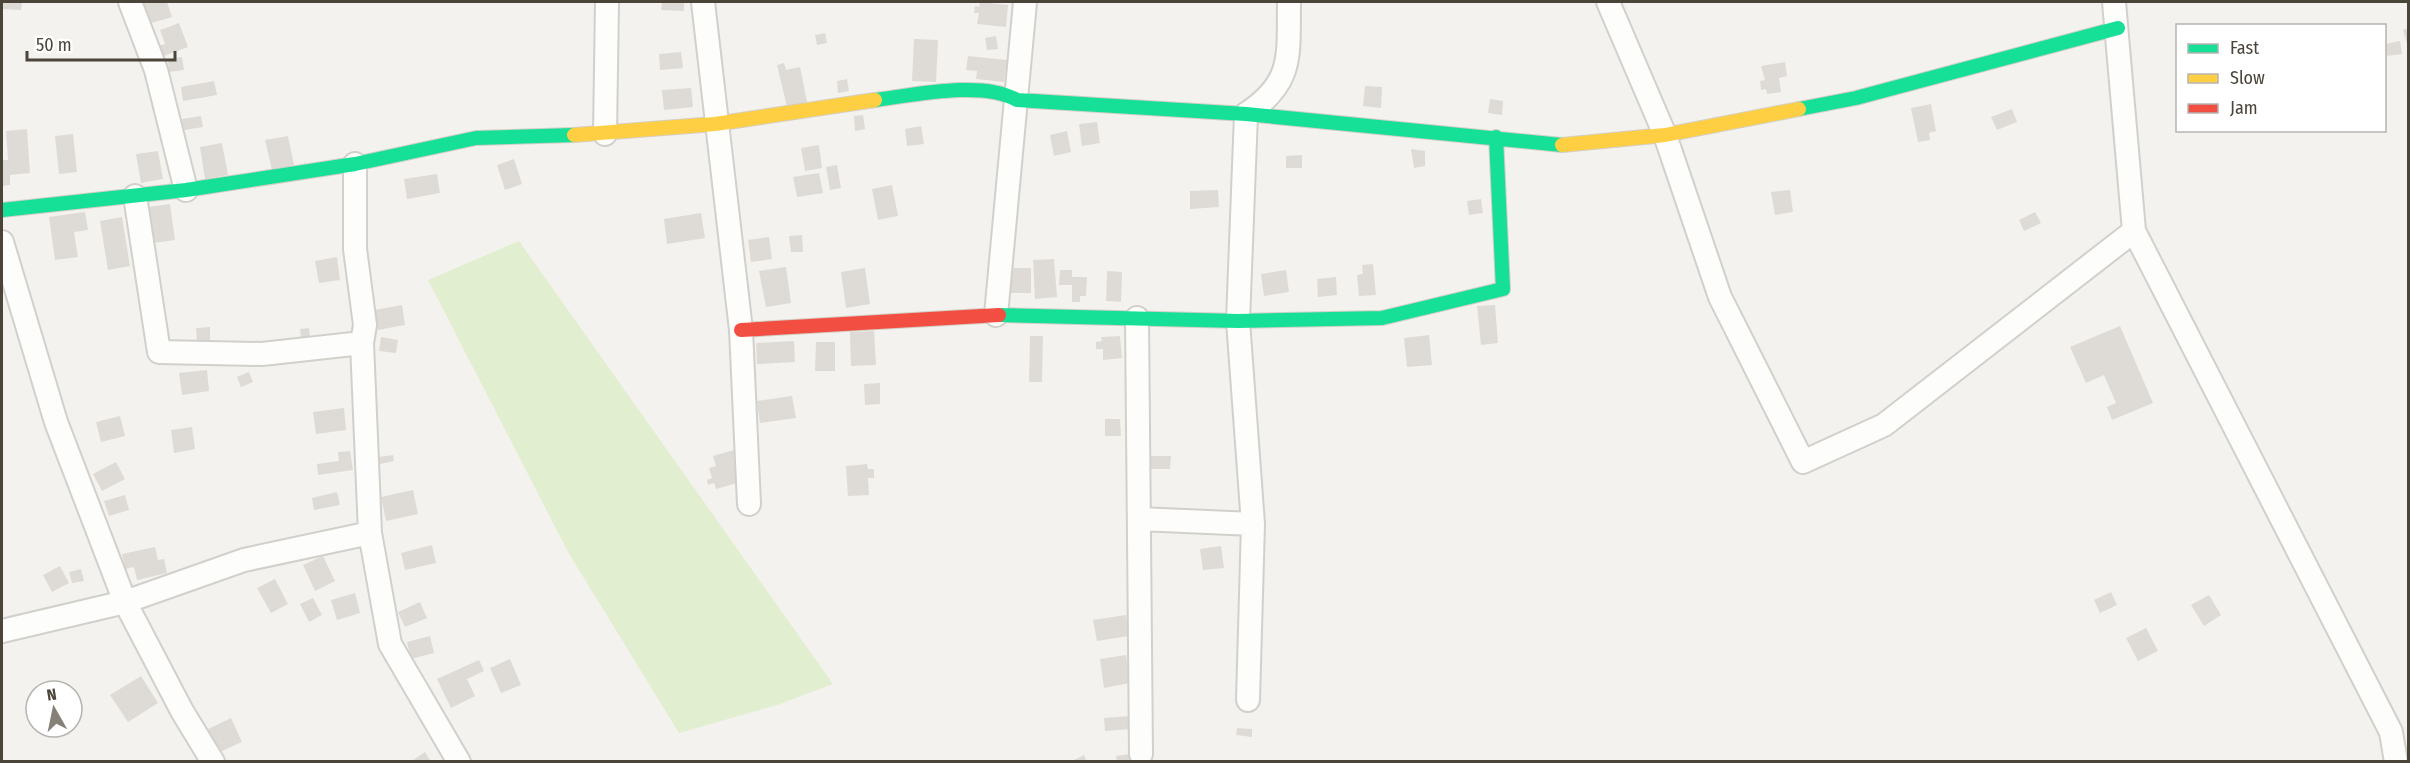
<svg xmlns="http://www.w3.org/2000/svg" width="2410" height="763" font-family="'Fira Sans Condensed',sans-serif">
  <style>
    .green { fill: #e1eecf }
    .building { fill: #dedbd6 }
    .lines { fill: none; stroke-linecap: round; stroke-linejoin: round }
    .street-casing { stroke: #d2d0cb; stroke-width: 26 }
    .fast-casing { stroke: #d3cfc5; stroke-width: 16 }
    .slow-casing { stroke: #d3cfc5; stroke-width: 16 }
    .jam-casing { stroke: #d3cfc5; stroke-width: 16 }
    .street { stroke: #fdfdfc; stroke-width: 22 }
    .fast { stroke: #16e098; stroke-width: 14 }
    .slow { stroke: #ffcf43; stroke-width: 14 }
    .jam { stroke: #f24e42; stroke-width: 14 }
  </style>
  <rect width="100%" height="100%" fill="#f4f2ee"/>
  <!-- green -->
  <path class="green" d="M519 241 833 684 777 705 679 733 568 552 428 280Z"/>
  <!-- building -->
  <path class="building" d="M2 2H22L21 10 2 9Z
    M141 2H167L172 17 148 24Z
    M662 2H684V11L661 10Z
    M980 2 1008 5 1006 27 977 24 979 13H974L975 6 979 7Z
    M179 23 188 47 161 57 158 46 165 44 160 30Z
    M2408 28V47L2403 30Z
    M825 33 827 43 817 45 815 35Z
    M996 36 998 49 987 50 985 38Z
    M914 39 938 40 936 82 912 81Z
    M2400 41 2402 54 2387 56 2385 44Z
    M681 52 683 68 660 70 659 54Z
    M968 56 1007 60 1004 82 976 79 977 71 966 70Z
    M182 57 184 70 169 72 168 59Z
    M1785 62 1787 76 1779 78 1781 92 1767 94 1766 89 1761 90 1760 81 1765 80 1761 66Z
    M784 63 786 70 800 67 807 102 787 107 777 65Z
    M847 79 849 91 838 93 837 81Z
    M214 81 217 95 183 101 181 87Z
    M1365 86 1382 87 1381 108 1363 106Z
    M691 88 693 107 664 110 662 90Z
    M1490 99 1503 101 1502 115 1488 113Z
    M1931 104 1936 131 1929 133 1930 140 1918 142 1911 108Z
    M2012 109 2017 122 1997 130 1991 117Z
    M863 115 865 129 855 131 854 116Z
    M201 116 203 127 184 130 182 119Z
    M1097 122 1100 143 1082 146 1079 124Z
    M921 126 924 144 907 146 905 129Z
    M27 129 30 173 10 175V185L2 186V160H8L6 131Z
    M1067 131 1071 152 1054 156 1050 135Z
    M73 134 77 172 59 174 55 136Z
    M288 136 294 165 272 170 265 140Z
    M222 143 228 175 205 179 200 147Z
    M819 145 822 168 805 171 801 148Z
    M1411 149 1425 151V166L1414 168Z
    M158 151 163 179 141 183 136 154Z
    M1302 155V168H1286V156Z
    M514 159 522 184 505 190 497 165Z
    M837 165 841 188 830 190 826 167Z
    M819 173 823 193 797 197 793 177Z
    M437 174 440 193 407 199 404 179Z
    M892 185 898 216 878 220 872 189Z
    M1218 190 1219 207 1190 209V191Z
    M1790 190 1793 212 1775 215 1771 192Z
    M1481 199 1483 213 1469 215 1467 201Z
    M170 204 175 240 153 243 148 207Z
    M85 212 88 230 74 232 78 257 55 260 49 217Z
    M2035 212 2041 223 2024 231 2019 220Z
    M701 213 705 238 667 244 664 219Z
    M122 217 130 266 108 270 100 221Z
    M802 235 803 252H791L789 236Z
    M769 237 772 259 751 262 748 240Z
    M337 257 340 280 319 283 315 261Z
    M1054 259 1057 297 1035 299 1033 260Z
    M1373 264 1376 295 1359 296 1357 275 1363 274 1362 265Z
    M786 267 791 303 766 307 759 271Z
    M865 268 870 304 846 308 841 272Z
    M1008 268H1031V293H1007Z
    M1060 270H1072V277H1087L1086 296H1080V302H1072V285H1059Z
    M1286 270 1289 292 1264 296 1261 274Z
    M1107 271 1122 272 1121 302 1106 301Z
    M1336 277 1337 295 1318 297 1317 279Z
    M402 305 405 325 378 330 375 310Z
    M1495 305 1498 343 1481 345 1477 306Z
    M2120 326 2153 403 2112 420 2107 407 2116 403 2104 375 2086 383 2070 347Z
    M210 327V341L197 342 196 328Z
    M309 328 310 337 301 338 300 329Z
    M874 331 876 365 851 366 850 332Z
    M1429 335 1432 365 1407 367 1404 338Z
    M1030 336H1043L1042 382H1029Z
    M1120 336 1122 358 1103 360V349H1096V342L1102 341 1101 337Z
    M381 337 398 340 396 353 379 351Z
    M794 341 795 362 757 364 756 343Z
    M816 342H835V371H815Z
    M207 370 209 391 182 395 179 373Z
    M249 372 253 382 241 387 237 377Z
    M880 383V404L865 405 864 384Z
    M792 396 796 418 760 423 757 401Z
    M344 408 346 430 316 434 313 412Z
    M120 416 125 436 101 442 96 422Z
    M1105 419H1120L1121 436H1105Z
    M192 427 195 449 174 453 171 430Z
    M741 448 744 481 716 489 714 483 708 485 707 480 712 478 709 468 716 466 713 456Z
    M350 451 353 470 318 475 317 464 339 461 338 452Z
    M393 455 394 461 380 464 379 457Z
    M1149 456H1171L1170 469H1149Z
    M116 462 125 479 102 491 93 474Z
    M867 464 868 469H874V478H868L869 495 848 496 846 466Z
    M413 490 418 514 386 521 381 497Z
    M337 492 340 505 314 510 312 498Z
    M125 495 129 510 109 516 104 501Z
    M432 545 436 563 405 570 401 553Z
    M1221 546 1224 568 1203 570 1200 549Z
    M155 547 158 560 164 559 167 573 137 580 134 567 125 569 122 554Z
    M323 556 335 581 315 591 303 565Z
    M60 566 69 583 52 592 43 575Z
    M81 569 84 581 72 583 69 572Z
    M275 579 288 604 271 613 257 588Z
    M2111 592 2117 605 2100 613 2094 600Z
    M355 593 360 613 337 620 331 600Z
    M2209 595 2221 615 2204 626 2191 605Z
    M313 598 322 615 309 622 300 604Z
    M420 602 427 618 405 627 398 612Z
    M1126 615 1129 636 1097 641 1093 620Z
    M2146 628 2158 651 2138 661 2126 638Z
    M430 636 434 653 411 659 407 642Z
    M1126 655 1130 683 1104 688 1100 659Z
    M510 659 521 685 501 693 490 668Z
    M479 660 484 671 467 679 475 696 451 708 437 679Z
    M141 676 158 703 128 722 110 695Z
    M1131 716V729L1105 731 1104 718Z
    M231 718 242 742 213 755 202 732Z
    M1237 728 1252 729V737L1236 735Z
    M425 752 431 762H410Z
    M1136 753 1138 762H1117L1116 756Z
    M1084 755 1087 762H1070Z"/>
  <g class="lines">
    <!-- street casing -->
    <g class="street-casing">
      <path id="street" d="M130 2 156 70 186 190
        M703 2 741 330 749 504
        M1608 2 1665 135 1720 297 1803 462 1884 425 2134 231
        M2114 2 2134 231 2391 732 2396 762
        M605 134 607 2
        M355 164V249L365 325 362 343 370 533 390 644 459 762
        M135 196 159 352 262 354 362 343
        M2 242 56 422 125 602 182 711 213 762
        M996 315 1025 2
        M1137 318 1141 754
        M1139 519 1253 524
        M2 631 125 602 244 560 370 533
        M1248 700 1253 524 1238 321 1246 114C1295 82 1288 54 1289 2"/>
    </g>
    <!-- fast casing -->
    <g class="fast-casing">
      <path id="fast" d="M875 100C914 95 983 80 1017 100L1246 114 1562 145
        M1799 109 1856 98 2118 28
        M2 210 186 190 355 164 476 138 574 135
        M999 315 1238 321 1382 318 1503 289 1496 137"/>
    </g>
    <!-- slow casing -->
    <g class="slow-casing">
      <path id="slow" d="M574 135 715 124 875 100
        M1562 145 1665 135 1799 109"/>
    </g>
    <!-- jam casing -->
    <g class="jam-casing">
      <path id="jam" d="M741 330 999 315"/>
    </g>
    <!-- street -->
    <use href="#street" class="street"/>
    <!-- fast -->
    <use href="#fast" class="fast"/>
    <!-- slow -->
    <use href="#slow" class="slow"/>
    <!-- jam -->
    <use href="#jam" class="jam"/>
  </g>
  <!-- border -->
  <rect width="2410" height="763" fill="none" stroke="#4b4439" stroke-width="6"/>
  <!-- legend -->
  <rect x="2176" y="24" width="210" height="108" fill="#ffffff" stroke="#b7b4b0" stroke-width="1.5"/>
  <rect x="2188" y="44" width="30" height="9" fill="#16e098" stroke="#b7b4b0" stroke-width="1.5"/>
  <text x="2230" y="54" font-size="18" fill="#4b4439">Fast</text>
  <rect x="2188" y="74" width="30" height="9" fill="#ffcf43" stroke="#b7b4b0" stroke-width="1.5"/>
  <text x="2230" y="84" font-size="18" fill="#4b4439">Slow</text>
  <rect x="2188" y="104" width="30" height="9" fill="#f24e42" stroke="#b7b4b0" stroke-width="1.5"/>
  <text x="2230" y="114" font-size="18" fill="#4b4439">Jam</text>
  <!-- north arrow -->
  <g transform="translate(54 709) rotate(351)"><circle r="28" fill="#ffffff" stroke="#b7b4b0" stroke-width="1.5"/>
  <path d="M0-4.5L10 22L0 15L-10 22Z" fill="#868178"/>
  <text y="-9" font-size="16" font-weight="bold" text-anchor="middle" fill="#4b4439">N</text>
  </g>
  <!-- scale -->
  <path d="M27 51v9h148v-9" fill="none" stroke="#4b4439" stroke-width="3"/>
  <text x="36" y="51" font-size="18" fill="#4b4439" stroke="#ffffff" stroke-width="4.5" paint-order="stroke">50 m</text>
</svg>
